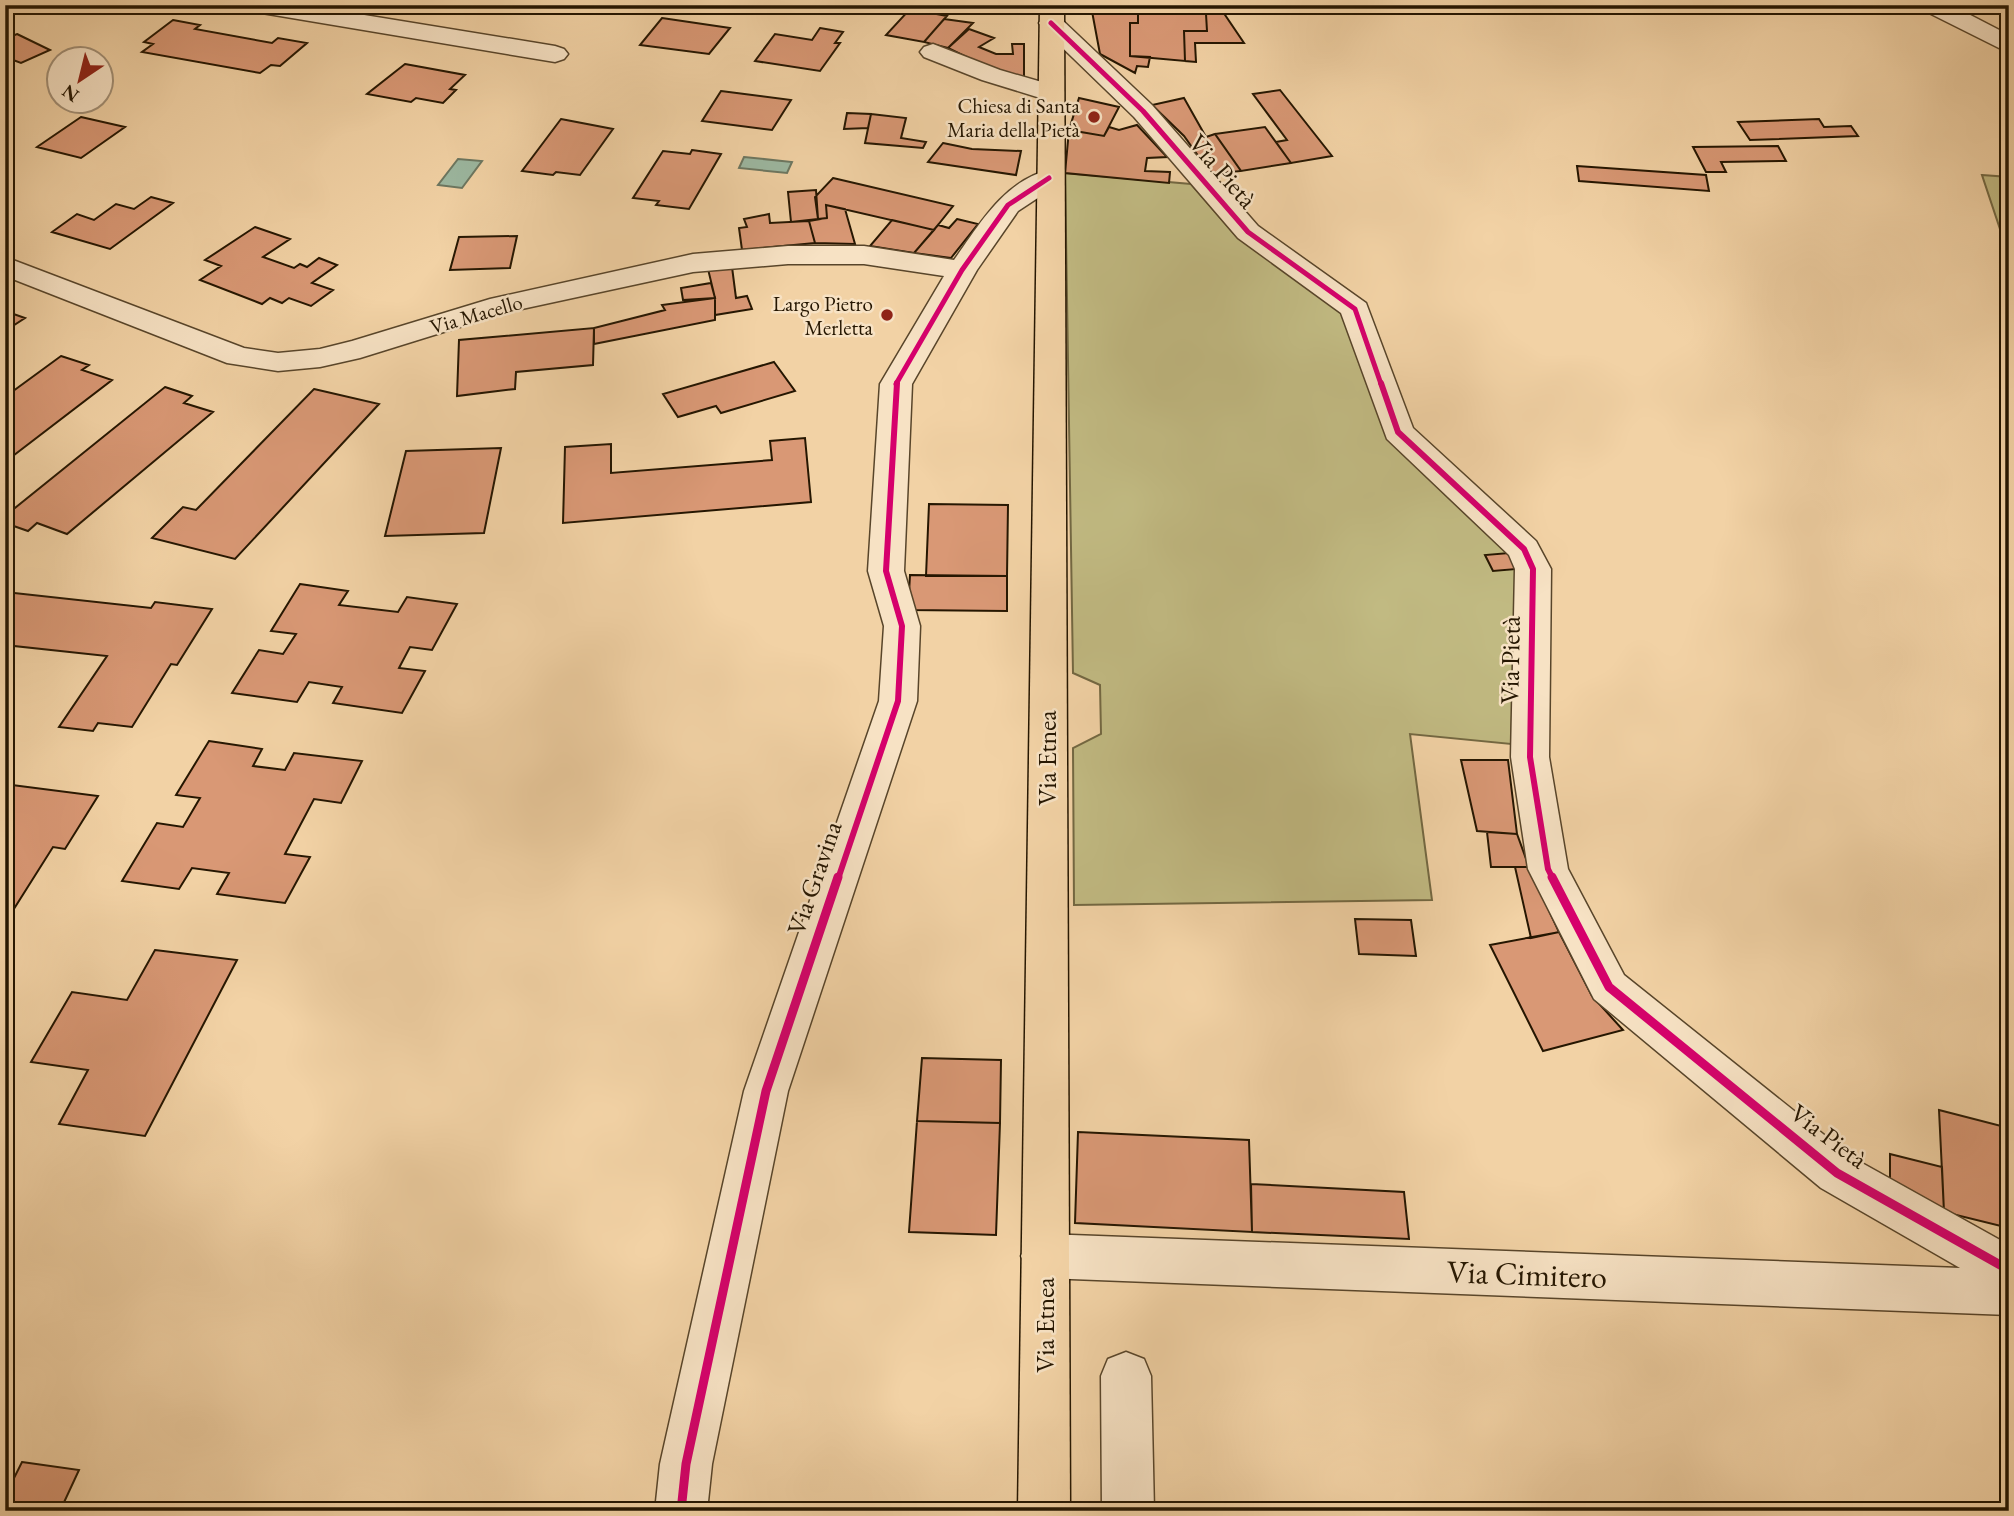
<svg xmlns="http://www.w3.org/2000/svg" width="2014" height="1516" font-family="'EB Garamond',serif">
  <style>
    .green { fill: #c1ba82; stroke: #736842; stroke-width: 2 }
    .water { fill: #9cb8a1; stroke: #6c7761; stroke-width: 2 }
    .building { fill: #d99875; stroke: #251601; stroke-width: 2 }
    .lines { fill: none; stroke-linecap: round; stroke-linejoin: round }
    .minor-casing { stroke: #58452a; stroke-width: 3 }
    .major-casing { stroke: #251601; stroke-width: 3 }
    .minor { fill: #f7e2c4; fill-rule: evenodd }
    .major { fill: #f2d2a5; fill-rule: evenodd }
    .cycleway-far2-casing { stroke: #f7e2c4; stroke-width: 9 }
    .cycleway-far1-casing { stroke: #f7e2c4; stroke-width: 10 }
    .cycleway-casing { stroke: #f7e2c4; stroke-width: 13 }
    .cycleway-far2 { stroke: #d6006c; stroke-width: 5 }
    .cycleway-far1 { stroke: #d6006c; stroke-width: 6 }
    .cycleway { stroke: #d6006c; stroke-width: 9 }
    .poi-dot { fill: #8f2418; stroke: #f7e2c4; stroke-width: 2.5 }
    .labels { text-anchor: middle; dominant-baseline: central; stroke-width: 5; stroke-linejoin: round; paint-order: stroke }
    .far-poi-label { font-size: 21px; fill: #251601; stroke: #f7e2c4; text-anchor: end }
    .far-street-label { font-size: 21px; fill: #251601; stroke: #f7e2c4 }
    .street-label { font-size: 26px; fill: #251601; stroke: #f7e2c4 }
    .near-street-label { font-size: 32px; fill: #251601; stroke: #f7e2c4 }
  </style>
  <rect width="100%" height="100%" fill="#f2d2a5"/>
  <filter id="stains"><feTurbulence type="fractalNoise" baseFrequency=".00286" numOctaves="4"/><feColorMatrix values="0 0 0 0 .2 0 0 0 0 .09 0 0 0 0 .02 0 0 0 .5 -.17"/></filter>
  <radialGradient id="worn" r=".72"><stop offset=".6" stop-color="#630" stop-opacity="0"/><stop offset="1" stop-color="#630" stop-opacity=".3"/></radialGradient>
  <!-- green -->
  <path class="green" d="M1065 173 1191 184 1236 236 1347 317 1383 428 1509 553 1517 569 1511 744 1410 734 1432 900 1074 905 1073 748 1101 734 1100 685 1073 673Z
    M1982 175 2009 177V256Z"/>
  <!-- water -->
  <path class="water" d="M744 157 792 162 787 173 739 168Z
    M458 159 482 161 462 188 438 185Z"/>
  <!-- building -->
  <path class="building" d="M504 5H584L576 14Z
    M1091 6 1221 9 1244 43H1195L1196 62 1185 61 1184 31H1207L1206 14 1138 12V23H1130V56L1150 57 1148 67 1137 66 1135 73 1100 54Z
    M910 9 947 16 924 42 886 35Z
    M1138 12 1206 14 1207 31H1184L1185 61 1130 56V23H1138Z
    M662 18 730 28 709 54 640 45Z
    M944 19 973 23 948 48 924 42Z
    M173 20 200 25 195 29 272 43 278 38 307 43 280 66 271 65 260 73 142 52 153 44 144 42Z
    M820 28 843 32 835 43H840L820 71 755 61 775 34 812 40Z
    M969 29 994 38 979 47 996 54H1013L1012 44H1024V80L993 70 948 48Z
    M17 34 50 50 21 63 5 57V39Z
    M405 64 465 75 450 89 456 90 443 103 416 98 411 102 367 94Z
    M1280 90 1332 156 1291 163 1276 142 1287 140 1253 94Z
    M721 91 791 100 772 130 702 121Z
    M1079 98 1119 107 1104 136 1069 130Z
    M1184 98 1206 137 1215 134 1241 171 1211 174 1184 136 1152 105Z
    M847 113 871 114 868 128 844 129Z
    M871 114 906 118 901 138 926 142 923 148 865 143Z
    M81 117 125 127 81 158 37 147Z
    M561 119 613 129 580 175 556 172 553 175 522 171Z
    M1819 119 1824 127 1851 126 1858 136 1750 140 1738 122Z
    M1137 125 1167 157 1147 158 1145 171 1170 172 1169 183 1065 173 1069 130 1104 136 1109 127 1119 130Z
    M1265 127 1291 163 1241 171 1215 134Z
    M943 143 972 149 1021 151 1016 175 928 162Z
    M1778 146 1786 161 1721 162 1726 172H1706L1693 147Z
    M692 150 721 154 689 209 656 205 659 201 633 198 663 151 690 154Z
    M1577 166 1706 175 1709 191 1579 181Z
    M833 178 953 206 934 230 826 205 827 218 818 219 815 197Z
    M816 190 818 219 791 222 788 192Z
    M151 197 173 203 110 249 52 232 77 214 94 220 116 204 134 209Z
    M826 205 845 209 855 244 815 243 809 221 827 218Z
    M769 214 770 223 809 221 815 243 742 250 739 228 747 227 744 219Z
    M957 219 978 224 951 258 914 253 938 225 949 228Z
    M892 220 934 230 914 253 870 246Z
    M255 227 290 239 263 257 294 268 300 264 307 267 319 258 337 265 312 283 333 290 311 306 289 298 282 303 270 298 262 304 200 280 221 266 205 260Z
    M517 236 510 268 450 270 459 237Z
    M732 267 736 298 747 296 752 309 715 315V298L708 269Z
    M711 283 715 298 683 300 681 288Z
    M715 298V320L594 344V328L665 310 662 305Z
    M5 311 25 318 5 331Z
    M594 328 593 365 516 372 515 389 457 396 459 340Z
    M61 356 89 365 82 370 112 380 5 462V397Z
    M774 362 795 391 721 413 716 406 678 417 663 394Z
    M165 387 192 396 184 403 213 412 67 534 37 523 28 531 5 523V516Z
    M314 389 379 404 235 559 152 538 183 507 196 510Z
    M805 438 811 502 563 523 565 447 611 444V473L772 460 770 441Z
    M501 448 484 533 385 536 406 451Z
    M929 504 1008 505 1007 576H926Z
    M1509 553 1517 569 1493 571 1485 555Z
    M910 575 1007 576V611L908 610Z
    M300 584 348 591 339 605 398 612 407 597 457 604 432 650 410 647 399 668 425 671 402 713 333 703 342 687 309 682 297 702 232 693 259 650 283 654 296 634 271 631Z
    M5 592 151 608 155 602 212 609 177 665 171 664 132 727 98 723 93 731 59 727 107 656 5 645Z
    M209 741 262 749 253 766 285 770 294 753 362 761 341 803 314 799 285 854 310 857 285 903 217 894 229 873 192 868 179 889 122 881 157 823 183 827 200 798 176 795Z
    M1461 760H1508L1517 834 1477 831Z
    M12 785 98 796 65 849 53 847 5 923V791H8Z
    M1487 832 1517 834 1529 867H1491Z
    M1515 867H1529L1559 932 1531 938Z
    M1355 919 1411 920 1416 956 1359 954Z
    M1559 932 1592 996 1623 1030 1543 1051 1490 945Z
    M155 950 237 960 145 1136 59 1124 88 1070 31 1062 72 992 127 1000Z
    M922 1058 1001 1060 1000 1123 917 1121Z
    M1939 1110 2009 1128V1228L1944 1212Z
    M917 1121 1000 1123 996 1235 909 1232Z
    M1078 1132 1249 1140 1252 1232 1075 1223Z
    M1890 1154 1942 1167 1944 1212 1890 1188Z
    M1251 1184 1404 1192 1409 1239 1252 1232Z
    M22 1462 79 1470 60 1511H5V1496Z"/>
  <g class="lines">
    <!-- minor casing -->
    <g class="minor-casing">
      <path id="minor" d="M244 5H303L555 46 564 49 568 54 564 59 555 62 256 12 247 10Z
        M1920 5H1951L2009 35V53L1923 10Z
        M1051 16 1060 18 1152 105 1258 226 1366 303 1413 428 1536 541 1551 569 1549 757 1568 869 1624 975 1853 1158 2009 1245V1315L1045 1278 1028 1272 1021 1256 1028 1240 1045 1234 1960 1268 1821 1188 1594 999 1528 869 1511 757 1515 569 1509 555 1387 439 1341 313 1238 238 1134 117 1042 28 1039 23 1042 18Z
        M933 44 1000 70 1059 87 1063 93 1059 99 1050 101 982 80 924 57 920 52 924 47Z
        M1049 170 1059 172 1063 178 1059 184 1018 211 977 270 912 384 904 571 920 626 917 701 788 1091 712 1464 707 1511H655L660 1464 744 1091 879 701 884 626 868 571 880 384 944 276 864 264H788L693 272 508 312 360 358 320 367 278 371 227 363 5 276V257L244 348 278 353 320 349 352 341 490 299 693 254 788 246H864L954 260C979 225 1004 181 1049 170Z
        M1126 1352 1144 1359 1151 1376 1154 1511H1102L1101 1376 1108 1359Z"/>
    </g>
    <!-- major casing -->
    <g class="major-casing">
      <path id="major" d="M1040 5H1064L1070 1511H1018Z"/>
    </g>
    <!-- minor -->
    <use href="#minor" class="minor"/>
    <!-- major -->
    <use href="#major" class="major"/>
    <!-- cycleway-far2 casing -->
    <g class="cycleway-far2-casing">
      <path id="cycleway-far2" d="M1051 23 1143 111 1248 232 1355 309 1381 384
        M896 384 962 270 1008 205 1049 178"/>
    </g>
    <!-- cycleway-far1 casing -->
    <g class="cycleway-far1-casing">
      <path id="cycleway-far1" d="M1381 383 1398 432 1524 549 1533 569 1530 757 1548 869 1553 879
        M838 879 898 701 902 626 886 571 897 383"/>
    </g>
    <!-- cycleway casing -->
    <g class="cycleway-casing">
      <path id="cycleway" d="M1552 877 1609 987 1837 1173 2009 1270
        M681 1511 686 1464 766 1091 838 877"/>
    </g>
    <!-- cycleway-far2 -->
    <use href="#cycleway-far2" class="cycleway-far2"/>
    <!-- cycleway-far1 -->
    <use href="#cycleway-far1" class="cycleway-far1"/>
    <!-- cycleway -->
    <use href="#cycleway" class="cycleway"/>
  </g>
  <!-- markers -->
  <g class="poi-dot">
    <circle cx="1094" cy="117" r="7"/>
    <circle cx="887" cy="315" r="7"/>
  </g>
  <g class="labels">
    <!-- far-poi labels -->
    <g class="far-poi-label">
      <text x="1080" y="105">Chiesa di Santa<tspan x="1080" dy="24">Maria della Pietà</tspan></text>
      <text x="873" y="303">Largo Pietro<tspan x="873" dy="24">Merletta</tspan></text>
    </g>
    <!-- far-street labels -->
    <g class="far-street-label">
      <text transform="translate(476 314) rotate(-16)">Via Macello</text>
    </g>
    <!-- street labels -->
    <g class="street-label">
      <text transform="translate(1223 171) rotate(49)">Via Pietà</text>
      <text transform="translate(1510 660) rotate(-89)">Via Pietà</text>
      <text transform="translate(1047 758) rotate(-90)">Via Etnea</text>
      <text transform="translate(814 878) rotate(-71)">Via Gravina</text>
      <text transform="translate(1829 1136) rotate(37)">Via Pietà</text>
      <text transform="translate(1045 1325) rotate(-90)">Via Etnea</text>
    </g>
    <!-- near-street labels -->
    <g class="near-street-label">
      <text transform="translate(1527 1274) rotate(2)">Via Cimitero</text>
    </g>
  </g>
  <!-- margin -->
  <rect width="2014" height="1516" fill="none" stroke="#f2d2a5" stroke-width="28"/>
  <rect x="7" y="7" width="2000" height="1502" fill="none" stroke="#251601" stroke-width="3.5"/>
  <rect x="14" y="14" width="1986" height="1488" fill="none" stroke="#251601" stroke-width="2"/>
  <!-- north arrow -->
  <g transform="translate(80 80) rotate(215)"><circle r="33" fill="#f7e2c4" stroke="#a39076" stroke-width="2"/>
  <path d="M0-5L12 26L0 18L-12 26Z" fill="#8f2418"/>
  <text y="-10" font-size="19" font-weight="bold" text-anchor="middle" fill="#251601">N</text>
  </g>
  <rect width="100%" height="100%" filter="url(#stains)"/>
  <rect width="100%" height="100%" fill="url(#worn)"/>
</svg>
